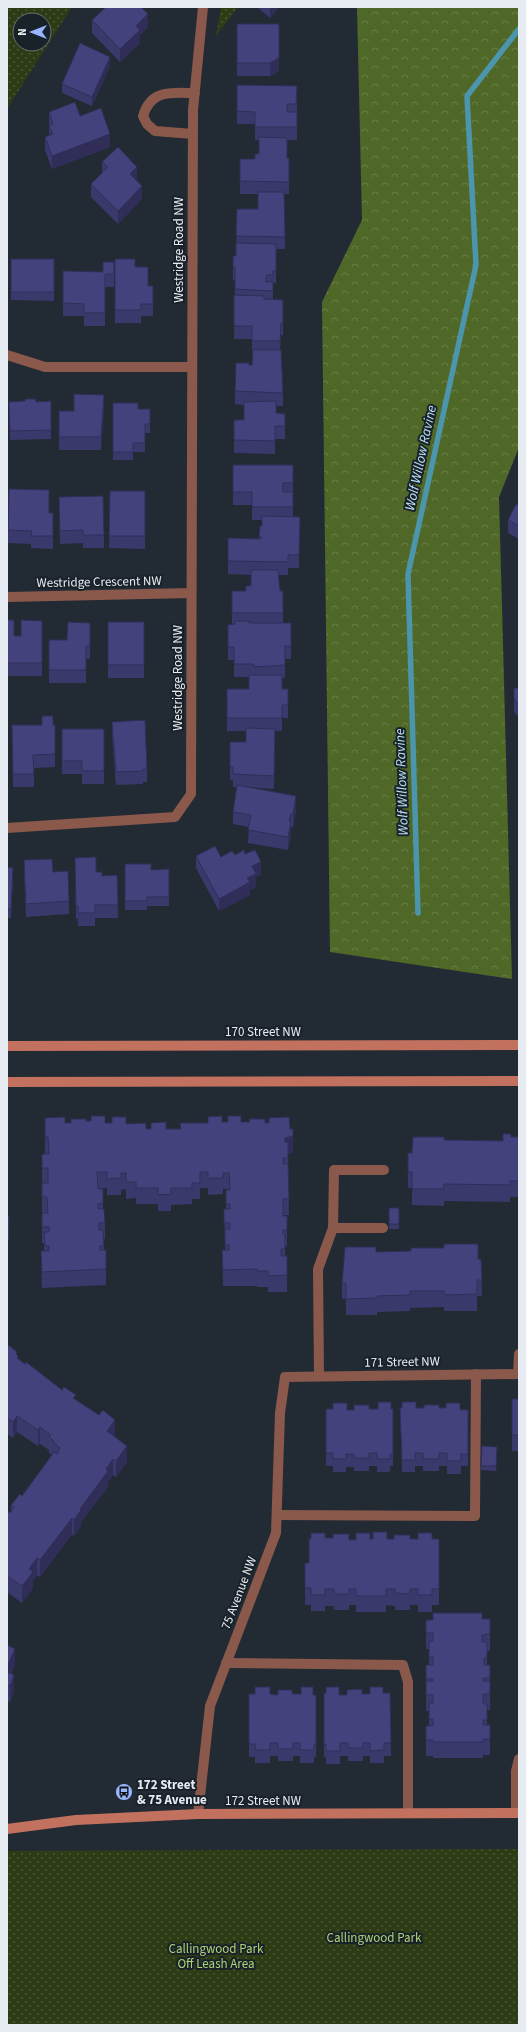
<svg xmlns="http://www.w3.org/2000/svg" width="526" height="2032" font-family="'Source Sans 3',sans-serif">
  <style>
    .forest { fill: url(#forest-crowns) }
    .park { fill: url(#park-dots); fill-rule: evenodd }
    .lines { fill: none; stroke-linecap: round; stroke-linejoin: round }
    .stream { stroke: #4b95ad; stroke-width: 5.5 }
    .lane { stroke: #8b584c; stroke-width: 10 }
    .street { stroke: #8b584c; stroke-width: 10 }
    .secondary { stroke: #c1715e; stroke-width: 10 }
    .wall { fill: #3a396c }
    .shaded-wall { fill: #302e58 }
    .building { fill: #44427d; stroke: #302e58 }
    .labels { text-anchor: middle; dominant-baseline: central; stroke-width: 4; stroke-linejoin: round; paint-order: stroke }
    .street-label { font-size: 13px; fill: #e6ecf1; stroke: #192129 }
    .poi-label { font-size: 13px; font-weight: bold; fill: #e6ecf1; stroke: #192129; text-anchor: start }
    .park-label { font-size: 13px; fill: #acd175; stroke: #192129 }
    .water-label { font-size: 14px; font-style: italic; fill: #bae3f6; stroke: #192129 }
  </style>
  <defs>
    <pattern id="forest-crowns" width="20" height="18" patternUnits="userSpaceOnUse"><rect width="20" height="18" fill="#506827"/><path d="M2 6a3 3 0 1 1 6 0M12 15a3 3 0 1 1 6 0" fill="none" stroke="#697e47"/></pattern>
    <pattern id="park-dots" width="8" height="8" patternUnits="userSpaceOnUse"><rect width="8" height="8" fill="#2e3c15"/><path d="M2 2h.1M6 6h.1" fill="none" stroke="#4c5838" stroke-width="1.8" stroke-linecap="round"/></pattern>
  </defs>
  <rect width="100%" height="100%" fill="#222b33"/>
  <!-- forest -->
  <path class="forest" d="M357 7H519V447L499 497 512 979 330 952 322 302 362 220Z"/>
  <!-- park -->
  <path class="park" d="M9 7H72L7 109V10ZM20 20H44V44H20Z
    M221 7H238L216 36Z
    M519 1849V2025H7V1851Z"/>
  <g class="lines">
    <!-- stream -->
    <path class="stream" d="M418 913 408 574 476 265 467 96 519 29"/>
    <!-- lane -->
    <path class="lane" d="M333 1228H383
      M518 1374 519 1354
      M319 1376 318 1269 333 1228 334 1170H384
      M277 1515 475 1516 476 1374
      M226 1663 403 1665 408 1682V1813
      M516 1813V1771L519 1759"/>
    <!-- street -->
    <path class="street" d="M193 134 155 131 147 124 143 116C151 89 171 93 195 93
      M7 355 45 367H191
      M7 597 191 593
      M7 828 175 817 191 794 193 110 203 7
      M198 1814 210 1706 276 1533 280 1413 285 1377 519 1374"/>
    <!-- secondary -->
    <path class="secondary" d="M7 1046 519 1045
      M7 1082 519 1081
      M7 1829 76 1820 198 1814 519 1813"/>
  </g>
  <!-- wall -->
  <path class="wall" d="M257 7H279L270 18Z
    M92 20 148 27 140 35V43L120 62 92 33Z
    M237 24 279 71 270 76H237Z
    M110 66 92 106 62 93V84Z
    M237 85 297 86V140H287V158H289V194H284L285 249H276V283H273V299L283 300V335H281L280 350 283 393V406H276V413L285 414V439H275V454L234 453V420H244V405L235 404V391L249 365H252L253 354H252V339H234L235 280H233V256H236L237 209H258V194H240V159H255L259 154V140H255V124H237Z
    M49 112 110 147 52 169 45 150V137L49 135Z
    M102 162 137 179 136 180 142 199 118 224 91 197V184L102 173Z
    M11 259H54V301L11 300Z
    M115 259 135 267 148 286H153V316H141V323H115Z
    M114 262V287H105V326H84V316H63V271L103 272Z
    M51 401V439L10 440 9 402Z
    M113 403 138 409H150V433H145V452H133V460H113Z
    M104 408 101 450H59V411H74Z
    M233 465H293V517H300L299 568H288V575H278L280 591H283V623H291V659H285V678H282V689H288V718H282V731H275L274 789 249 787 296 809 293 827H291V834L288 850 248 843 249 827 233 824V812L237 787H233V780H230V742H246V731H227V689H249V677H234V660H228V625H232V591H246L251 586V575L228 574V538L259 539 260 526H262V520H252V505H233Z
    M9 489 49 513H53V549L31 548V544L8 543Z
    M110 491H145V549L109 548Z
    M59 497 104 535V548H83V543L60 544Z
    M519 506V539L508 533V520Z
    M7 620 14 636H21L42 621V676H7Z
    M108 622H144V678H108Z
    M90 623V659H86V683H49V640H67Z
    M514 688H519V717L514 712Z
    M112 722 147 769V782H143V784L116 785 112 735Z
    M12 725H55V767L34 768V787H13Z
    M62 729H104V784H82V774H62Z
    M245 854 261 875 256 877V887L250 890V895L219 911 196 868V856L221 857Z
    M75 858 102 876 117 875 118 918H95V926H78V919H76Z
    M24 860 53 872 69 901V914L26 917 24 873Z
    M125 864 151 870 169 869V906H147V910H125Z
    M7 867 13 877 11 918H7Z
    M45 1118 65 1123H71L86 1121 105 1123 126 1124 146 1129H180L208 1123 222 1122 265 1123 290 1129 293 1152 288 1154 289 1215H283V1216H287V1246H285V1256H287V1292H268V1287H257V1286H223L222 1250H225L224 1209H226V1190H229V1189H223V1194L208 1195V1188H200V1199H192V1204L171 1205V1211H158V1204H136V1198L126 1199V1189L121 1190V1195H107V1188L98 1189H103V1209L105 1223V1239H104V1250H106V1285L42 1288 41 1251H44V1243H42V1154H45Z
    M511 1137H519V1197H510V1202L444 1201V1206L412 1205V1188H408V1153H412L444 1140 503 1141Z
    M389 1208H399V1229H389Z
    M7 1216H9V1240L7 1239Z
    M376 1252 481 1259 482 1296H477V1311H444V1307L410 1308V1311L377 1312V1315H346V1299H342V1283Z
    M7 1344 17 1355 18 1359 76 1400 115 1436V1437L127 1462 116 1477 113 1475 108 1482V1487L81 1522V1526L74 1536 72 1534 40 1577 37 1575 33 1581V1588L22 1603 7 1592V1513H10L11 1511V1505L22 1496 52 1455 49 1453V1450L40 1444 38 1446 17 1432 13 1438 7 1434Z
    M512 1399H519V1451H512Z
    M400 1408H439L468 1410V1466H461V1474H447V1466H439V1471H423V1466H415V1472H402Z
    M326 1409 354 1410 369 1409H393V1466H390V1472H377V1466H369V1471H354V1467H346V1472H333V1466H326Z
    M482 1446 497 1447 496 1471 481 1470Z
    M325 1538 349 1540 439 1539V1605H432V1612H418V1605H410V1610H395V1606L386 1605V1612H356V1605H349V1610H334V1606H325V1611H311V1605H305V1563H309Z
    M490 1619V1651H487V1665H490V1710H487V1725H490V1755H483V1758H433V1756H426V1726H429V1711H426V1665H429V1649H426V1620Z
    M7 1645 15 1665 11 1674 14 1691 10 1702 7 1701Z
    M324 1693 339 1695 362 1694 390 1693 391 1756H384V1763H370V1756H363V1761H348V1756H340V1764H326V1757H324Z
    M249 1694 316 1695V1757H314V1763H300V1756H293V1761H278V1756H270V1763H255V1757H249Z"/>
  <!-- shaded-wall -->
  <path class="shaded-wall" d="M271 7H279L270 18V9Z
    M148 14V27L140 35V43L120 62V49L136 26Z
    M110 57V66L92 106V97Z
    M279 58V71L270 76V63Z
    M110 134V147L52 169V156Z
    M137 167V179L130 187V174Z
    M142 186V199L118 224V211Z
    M104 395V408L101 450V437Z
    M296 796V809L293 827V814Z
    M291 814V826V822V834L288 850 289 821Z
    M261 862V875L256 877V887L250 890V895L219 911V899L247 878 252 866Z
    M13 868V877L11 918V909Z
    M293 1136V1152L285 1155V1138Z
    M17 1416V1432L13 1438V1422Z
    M115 1420V1436L107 1447V1431Z
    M40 1427V1444L38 1446V1430Z
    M127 1446V1462L116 1477V1461Z
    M113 1459V1475L108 1482V1487L81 1522V1526L74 1536V1520L80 1509 106 1469Z
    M72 1518V1534L40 1577V1560Z
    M37 1558V1575L33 1581V1588L22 1603V1586L29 1569Z
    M15 1649V1665L7 1683V1667Z
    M14 1675V1691L10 1702V1686Z"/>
  <!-- building -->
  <path class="building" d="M106 7H141L148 14 136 26 140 30 120 49 92 20Z
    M237 24H279V58L270 63H237Z
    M80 43 110 57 92 97 62 84Z
    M237 85 297 86 296 104H287V112H297V127H255V112L237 111Z
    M75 102 80 116 101 108 110 134 52 156 45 137 53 134 49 126 53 124 49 112Z
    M259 137 287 138V158H289V182L240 181V159H255V154H259Z
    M118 147 137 167 130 174 142 186 118 211 91 184 108 167 102 162Z
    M258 192H284L285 237 236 236 237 209H258Z
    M236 243 276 244V271H273V275H266V282H273V291L235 289V267H233V256H236Z
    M11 259H54V292H11Z
    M115 259H135V267H148V286H153V304H141V310H115Z
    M103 262H114V274H105V313H84V304L63 303V271L103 272Z
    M234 295 264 296V299L283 300V323H281L280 341H252V326H234Z
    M253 350H281L283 393 235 391 236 363H249V365H252Z
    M74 394 104 395 101 437H59V411H74Z
    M25 399H35L36 402 51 401V430L10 431 9 402 25 401Z
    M276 401V413L285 414V426H275V441L234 440V420H244V402Z
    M113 403H138V409H150V424H145V443H133V452H113Z
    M233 465H293V483H283V492H293V507H252V492H233Z
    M9 489 49 490V513H53V536H31L32 531 8 530Z
    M110 491H145V536H109Z
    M103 496 104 535H83V530L60 531 59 497Z
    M516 504 519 506V526L508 520Z
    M262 516 300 517 299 555H288V562L228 561V538L261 539 262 537H259L260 526H262Z
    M251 570H278L280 591H283V613H232V591H246V586H251Z
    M7 620H14V636H21V620L42 621V663H7Z
    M235 621H249V623H291V646H285V665L254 667V664H234V647H228V625L235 624Z
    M68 622 90 623V646H86V670H49V640H67Z
    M108 622H144V665H108Z
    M249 675H282V689H288V705H282V718H227V689H249Z
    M514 688H519V704L514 700Z
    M42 716H53V725H55V754L33 755 34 774H13L12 725H42Z
    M145 720 147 769H143V771L116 772 112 722Z
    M246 728 275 729 274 776 233 774V767H230V742H246Z
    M62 729H104V771H82V761H62Z
    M237 785 296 796 293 814H291L289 821 291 822 288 837 248 830 251 815 233 812Z
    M215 846 221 857 232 851 235 855 244 850 245 854 255 850 261 862 252 866 256 874 247 878 250 882 219 899 196 856Z
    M96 857V872H102V876L117 875 118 905H95V913H78V906H76L75 858Z
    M52 859 53 872 68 871 69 901 26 904 24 860Z
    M125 864H151V870L169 869V897H147V901H125Z
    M7 867 13 868 11 909H7Z
    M91 1116H105V1123H112V1117H126V1124L146 1123V1129H151V1123L166 1122V1129H181L180 1123H208V1117L222 1116V1122H228V1116H241V1122H250L249 1119H265V1123H269V1118L289 1117 290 1129H293V1136L285 1138V1142H288V1158H283V1164H288L289 1199H283V1216H287V1230H283V1234H285V1249H281V1256H287V1275L268 1276V1271H257V1269L223 1270 222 1250H229V1245H225V1229H230V1223H224V1209H230V1204H226V1190H230L229 1173H223V1178H208V1172H200V1183H192V1188H171V1194L158 1195V1188H136V1182H126V1173H121V1178L107 1179V1172H97L98 1189H103V1203L98 1204V1209H104L105 1223H99V1230H103L104 1246H100V1250H106V1269L42 1272 41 1251H49V1246H45L44 1232H49V1227H42V1213H48L47 1197H42V1183H48V1168H42V1154H49L48 1137H45V1118L65 1117V1123H71V1119H86V1121H91Z
    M503 1134H511V1137H519V1181H510V1185L444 1184V1189H412V1172H408V1153H412L413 1137H444V1140L503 1141Z
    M389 1208H399V1224H389Z
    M7 1216H9V1223H7Z
    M444 1244H478V1259H481L482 1280H477V1294L444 1295V1291H410V1295L377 1296V1298L346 1299V1283H342L345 1247H376V1252L411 1251V1248H444Z
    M7 1344 17 1352 16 1354 18 1356 17 1358 25 1364 26 1362 62 1390 64 1387 76 1395 73 1398 99 1415 103 1410 115 1420 107 1431 127 1446 116 1461 113 1459 106 1469 108 1471 80 1509 81 1510 74 1520 72 1518 40 1560 37 1558 29 1569 33 1572 22 1586 7 1576V1513L8 1511 10 1513 14 1507 11 1505 20 1494 22 1496 54 1452 57 1454 60 1448 53 1442 54 1441 49 1437 51 1435 40 1427 38 1430 17 1416 13 1422 7 1418Z
    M512 1399H519V1435H512Z
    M378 1402H391V1409H393V1454H390V1459H377V1453H369V1458H354V1454H346V1459H333V1453H326V1409H333V1403H347V1410H354V1405H369V1409H378Z
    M402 1402H416V1408H424V1405H439V1408H446V1403H460V1410H468V1454H461V1461H447V1453H439V1459H423V1453H415V1460H402L400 1408H402Z
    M482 1446 497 1447 496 1466H481Z
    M373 1532H387V1539H394V1535H410V1539H418V1533H432V1539H439V1589H432V1595H418V1589H410V1594L395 1593V1589H386V1596H356V1589H349V1594H334V1589H325V1595H311V1588H305V1563H309V1539H311V1533H325V1538H333V1534H349V1540H356V1533H370V1539H373Z
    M433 1613H482V1619H490V1634L482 1635V1642H487V1658H484V1665H490V1678H483V1681H490V1694H483V1704H487V1720H483V1725H490V1739H483V1742H433V1740H426V1726H433V1719H429V1703H433V1695H426V1681H433V1679H426V1665H433V1657H429V1641H433V1633H426V1620H433Z
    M7 1645 15 1649 7 1667Z
    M7 1672 14 1675 10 1686 7 1685Z
    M255 1687H270V1694L278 1695V1690H292V1694H301V1687H313V1695H316V1744H314V1750H300V1743H293V1749H278V1743H270V1750H255L256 1744H249V1694H255Z
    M326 1687H339V1695H347V1690L362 1689V1694H370V1687H383V1693H390L391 1743H384V1750L370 1751V1743H363V1748H348V1743H340V1751H326V1744H324V1693H326Z"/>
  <!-- icons -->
  <defs>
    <g id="bus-disc" transform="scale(0.9)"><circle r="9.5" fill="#97b6fd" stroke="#192129"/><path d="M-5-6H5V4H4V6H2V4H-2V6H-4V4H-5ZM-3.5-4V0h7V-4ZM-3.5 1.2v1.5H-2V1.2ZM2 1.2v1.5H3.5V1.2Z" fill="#111"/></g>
  </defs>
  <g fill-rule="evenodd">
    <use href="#bus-disc" x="124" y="1792"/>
  </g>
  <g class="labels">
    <!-- street labels -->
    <g class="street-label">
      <text transform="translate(179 250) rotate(-90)">Westridge Road NW</text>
      <text transform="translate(99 582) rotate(-1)">Westridge Crescent NW</text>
      <text transform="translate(178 678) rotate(-90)">Westridge Road NW</text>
      <text x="263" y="1032">170 Street NW</text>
      <text transform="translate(402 1362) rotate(-1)">171 Street NW</text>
      <text transform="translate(239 1593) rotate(-69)">75 Avenue NW</text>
      <text x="263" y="1801">172 Street NW</text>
    </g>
    <!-- poi labels -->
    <g class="poi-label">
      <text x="137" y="1785">172 Street<tspan x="137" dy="15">&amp; 75 Avenue</tspan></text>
    </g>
    <!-- park labels -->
    <g class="park-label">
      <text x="374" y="1938">Callingwood Park</text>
      <text x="216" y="1949">Callingwood Park<tspan x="216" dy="15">Off Leash Area</tspan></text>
    </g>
    <!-- water labels -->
    <g class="water-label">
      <text transform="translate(421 458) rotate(-78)">Wolf Willow Ravine</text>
      <text transform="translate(402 782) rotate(-92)">Wolf Willow Ravine</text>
    </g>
  </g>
  <!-- border -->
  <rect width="526" height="2032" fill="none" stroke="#e6ecf1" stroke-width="16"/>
  <!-- north arrow -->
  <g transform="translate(32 32) rotate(270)"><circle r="19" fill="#192129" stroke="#6b7279"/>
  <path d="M0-3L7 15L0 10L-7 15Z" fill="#97b6fd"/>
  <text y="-6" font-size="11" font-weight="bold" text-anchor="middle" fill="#e6ecf1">N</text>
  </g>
</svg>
